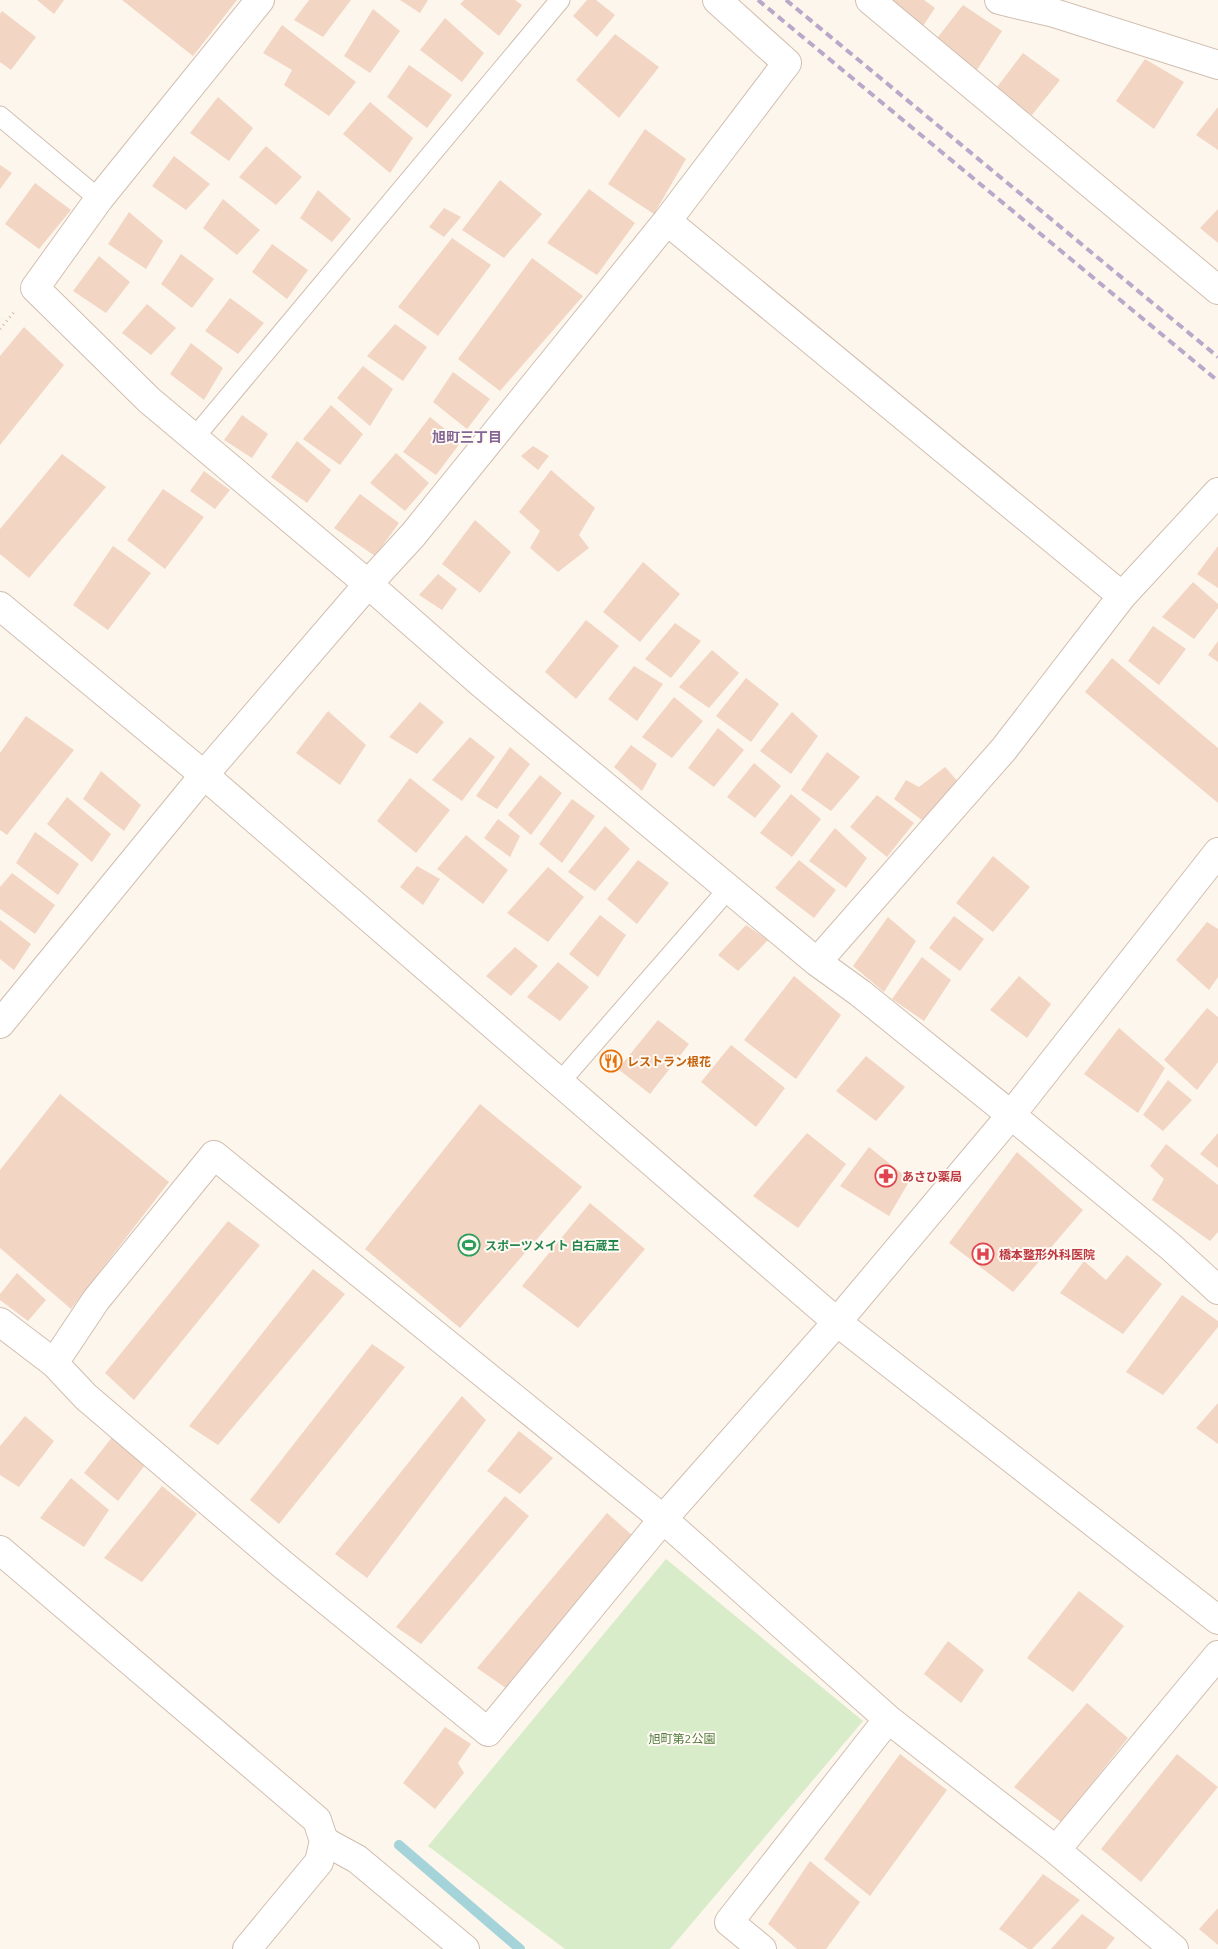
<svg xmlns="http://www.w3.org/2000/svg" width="1218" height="1949" font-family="Ubuntu,'Noto Sans JP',sans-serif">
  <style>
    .green { fill: #d8ecc9 }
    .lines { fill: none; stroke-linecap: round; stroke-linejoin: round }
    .stream { stroke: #a5d3da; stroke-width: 10 }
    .building { fill: #f3d5c3 }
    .service-casing { stroke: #d1beb0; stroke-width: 21 }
    .minor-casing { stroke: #d1beb0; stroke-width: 30 }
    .tertiary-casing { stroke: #d1beb0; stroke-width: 30 }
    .path { stroke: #d9b8a5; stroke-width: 3; stroke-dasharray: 1 4; stroke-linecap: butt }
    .service { stroke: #fff; stroke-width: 19 }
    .minor { stroke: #fff; stroke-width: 28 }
    .tertiary { stroke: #fff; stroke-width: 28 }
    .rail { stroke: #b9a8c9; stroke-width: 4; stroke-dasharray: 8 5; stroke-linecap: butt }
    .labels { text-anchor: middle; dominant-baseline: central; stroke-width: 4; stroke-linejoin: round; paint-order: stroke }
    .food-label { font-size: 12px; font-weight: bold; fill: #c56008; stroke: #fffaf3; text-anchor: start }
    .health-label { font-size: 12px; font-weight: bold; fill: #be3a42; stroke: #fffaf3; text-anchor: start }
    .leisure-label { font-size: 12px; font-weight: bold; fill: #27864d; stroke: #fffaf3; text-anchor: start }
    .park-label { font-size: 12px; fill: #537a41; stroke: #fffaf3 }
    .neighbourhood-label { font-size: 14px; font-weight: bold; fill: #846695; stroke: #fffaf3 }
  </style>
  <rect width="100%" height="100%" fill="#fdf6ec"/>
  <!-- green -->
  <path class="green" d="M666 1559 863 1721 670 1949H565L428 1846Z"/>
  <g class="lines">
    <!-- stream -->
    <path class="stream" d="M399 1845 520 1949"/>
  </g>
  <!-- building -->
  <path class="building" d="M37 0H64L54 14Z
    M122 0H237L193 56Z
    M309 0H351L323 37 294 20Z
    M400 0H428L420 13Z
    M464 0H515L522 5 499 36 460 4Z
    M587 0H596L615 15 597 37 573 16Z
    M893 0H924L935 8 921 29 890 4Z
    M963 5 1002 31 975 73 934 42Z
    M373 9 400 31 370 73 344 56Z
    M2 11 36 37 11 70 0 62V14Z
    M445 18 484 53 462 82 420 50Z
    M282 25 356 82 329 116 284 85 292 70 263 53Z
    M615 34 659 67 619 118 576 80Z
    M1023 53 1060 80 1032 115 994 91Z
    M1145 59 1184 82 1154 129 1116 101Z
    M409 65 452 95 427 128 387 97Z
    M218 97 253 128 229 161 190 133Z
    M370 102 413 138 390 173 343 134Z
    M1218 107V150L1196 135Z
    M645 129 686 159 654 214 608 184Z
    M266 146 302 177 276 205 239 177Z
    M174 156 210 184 186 210 152 186Z
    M0 165 12 173 0 189Z
    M500 180 542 214 504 258 462 230Z
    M35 183 71 210 39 249 5 224Z
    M589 189 635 223 597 275 547 243Z
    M318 190 351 219 332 242 300 218Z
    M223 199 260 230 237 255 203 228Z
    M444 208 461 217 444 237 429 227Z
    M1218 209V243L1200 228Z
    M129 212 163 241 146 269 108 244Z
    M452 238 491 265 438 336 398 307Z
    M272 244 308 270 287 299 252 272Z
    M181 254 214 279 192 308 161 284Z
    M99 256 130 282 106 313 73 291Z
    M532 258 583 296 500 391 458 359Z
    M230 298 264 323 238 354 205 331Z
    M147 304 176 328 151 355 122 333Z
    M395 324 427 347 403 381 367 356Z
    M24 327 64 365 0 445V356Z
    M191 343 223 368 204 400 170 374Z
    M363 366 393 389 370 426 337 398Z
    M453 372 490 399 467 429 433 402Z
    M331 405 363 434 340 465 303 439Z
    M242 415 268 434 252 458 224 440Z
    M430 417 461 442 436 475 403 452Z
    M297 441 331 470 307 503 271 477Z
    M533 446 549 456 538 470 521 456Z
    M396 453 429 483 405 511 370 483Z
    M62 454 106 487 29 578 0 554V529Z
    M551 470 595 508 579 535 589 548 558 572 530 548 540 531 519 512Z
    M204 471 230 490 215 509 190 491Z
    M163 489 204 517 165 569 127 540Z
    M360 494 399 523 375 556 334 528Z
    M475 520 511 552 480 593 442 564Z
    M113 546 151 573 108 630 73 605Z
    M1218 546V588L1197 574Z
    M643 562 680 594 640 642 603 612Z
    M438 574 457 589 442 610 419 595Z
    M1193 582 1218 604V608L1194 639 1162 617Z
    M586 620 619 646 576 699 545 672Z
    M675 623 701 641 671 678 645 659Z
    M1153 626 1186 649 1159 685 1128 661Z
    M1218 641V662L1208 655Z
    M712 650 739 673 709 708 679 687Z
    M1112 658 1218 748V803L1085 692Z
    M634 666 663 684 637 721 608 699Z
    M746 678 779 704 751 742 716 716Z
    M674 697 703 721 672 758 642 737Z
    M420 702 444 722 417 754 389 737Z
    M328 711 366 745 340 785 296 753Z
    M792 712 818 736 791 774 760 751Z
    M26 716 74 750 7 835 0 830V753Z
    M718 728 744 750 714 787 688 768Z
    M470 737 495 757 462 801 432 780Z
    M631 745 657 764 642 791 614 767Z
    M510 747 530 764 497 809 476 796Z
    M827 752 860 777 831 811 801 790Z
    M754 763 781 786 755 818 727 797Z
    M945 767 961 785 927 824 894 799 906 780 919 787Z
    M101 771 141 805 124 831 83 799Z
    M540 775 562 793 531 835 508 815Z
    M410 778 450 810 416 853 377 821Z
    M791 794 821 819 792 857 760 833Z
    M877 795 914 823 887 857 850 827Z
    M67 797 111 834 92 862 47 824Z
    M572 799 595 816 562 863 539 844Z
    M498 819 520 836 510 857 484 838Z
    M605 826 630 849 595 891 568 872Z
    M835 828 867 858 846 888 809 861Z
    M35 832 79 864 58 895 16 863Z
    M466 835 508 870 483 904 437 869Z
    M993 856 1030 887 993 932 956 903Z
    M638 860 669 883 637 924 607 899Z
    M799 860 836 890 814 918 775 888Z
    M417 866 440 879 423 905 400 887Z
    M548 867 584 897 548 942 507 913Z
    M12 873 55 905 35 934 0 909V887Z
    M600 915 626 935 598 977 569 954Z
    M954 916 984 939 960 971 929 948Z
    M888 917 916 941 884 992 853 966Z
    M0 920 31 944 14 970 0 959Z
    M1207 922 1218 929V977L1209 990 1176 960Z
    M746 925 768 940 738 971 718 955Z
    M515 947 538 966 511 996 486 976Z
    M922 957 951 980 924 1021 892 999Z
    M558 962 589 987 560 1021 527 997Z
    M794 976 841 1015 796 1079 744 1040Z
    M1019 976 1051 1004 1027 1038 990 1010Z
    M1207 1008 1218 1017V1062L1197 1090 1164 1060Z
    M658 1020 689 1044 650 1094 618 1069Z
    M1119 1028 1165 1068 1138 1113 1084 1074Z
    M731 1045 785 1088 756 1127 701 1082Z
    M866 1056 905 1087 876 1121 836 1091Z
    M1168 1080 1192 1100 1163 1131 1143 1115Z
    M60 1094 169 1182 71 1309 0 1248V1170Z
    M480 1104 582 1187 460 1328 365 1249Z
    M807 1133 846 1164 798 1228 753 1196Z
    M1218 1133V1168L1200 1154Z
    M1166 1144 1218 1185V1232L1210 1241 1152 1200 1164 1179 1150 1166Z
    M869 1147 910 1180 889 1216 840 1186Z
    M1017 1152 1083 1210 1013 1292 949 1243Z
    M590 1203 645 1249 578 1328 522 1286Z
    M228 1221 260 1245 134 1400 105 1373Z
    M1127 1255 1162 1284 1123 1334 1060 1293 1084 1261 1106 1280Z
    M313 1269 345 1294 218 1445 189 1426Z
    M17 1273 46 1300 28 1321 0 1300V1294Z
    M1182 1295 1218 1321V1327L1163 1395 1126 1372Z
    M372 1344 405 1367 279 1524 250 1500Z
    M462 1396 486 1420 367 1578 335 1554Z
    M1218 1403V1444L1196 1428Z
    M25 1416 54 1441 19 1487 0 1475V1446Z
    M519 1431 553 1458 520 1494 487 1471Z
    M113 1436 145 1465 118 1501 84 1473Z
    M71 1478 109 1510 84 1547 40 1518Z
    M162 1486 197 1514 142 1582 104 1558Z
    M505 1496 529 1516 421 1644 396 1627Z
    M607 1513 633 1536 510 1691 477 1668Z
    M1079 1591 1124 1626 1073 1692 1027 1658Z
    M948 1641 984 1670 961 1703 924 1674Z
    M1087 1703 1128 1738 1061 1822 1014 1787Z
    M445 1727 471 1744 458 1763 464 1773 435 1809 403 1783Z
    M900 1754 947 1790 870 1896 824 1859Z
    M1177 1754 1218 1787 1141 1882 1101 1849Z
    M810 1861 860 1902 826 1949H797L768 1924Z
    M1043 1874 1080 1900 1032 1949H1028L999 1929Z
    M1218 1908V1945L1199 1929Z
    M1082 1914 1115 1938 1106 1949H1051Z"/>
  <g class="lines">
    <!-- service casing -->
    <g class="service-casing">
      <path id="service" d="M0 116 99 199
        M194 438 560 0
        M560 1082 729 888"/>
    </g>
    <!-- minor casing -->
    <g class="minor-casing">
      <path id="minor" d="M260 0 99 199 35 288 149 400 368 584 482 684 817 962 860 993 1011 1115 1171 1247 1218 1290
        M870 0 1218 290
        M999 0 1054 13 1218 65
        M667 221 1122 596
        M204 775 368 584 413 535 667 221 787 63 717 0
        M817 962 1004 749 1122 596 1218 492
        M0 1322 54 1363 86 1397 282 1564 488 1732 663 1519 837 1322 1011 1115 1218 852
        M54 1363 96 1300 214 1155 663 1519 888 1719 1056 1850 1174 1949
        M324 1841 357 1859 465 1949
        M1056 1850 1218 1655
        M762 1949 729 1922 888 1719"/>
    </g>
    <!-- tertiary casing -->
    <g class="tertiary-casing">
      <path id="tertiary" d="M0 606 204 775 837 1322 1218 1620
        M0 1024 204 775
        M0 1550 317 1820 324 1841 319 1862 247 1949"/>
    </g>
    <!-- path -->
    <path class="path" d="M0 329 15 311"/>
    <!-- service -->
    <use href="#service" class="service"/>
    <!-- minor -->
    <use href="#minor" class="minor"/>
    <!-- tertiary -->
    <use href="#tertiary" class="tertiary"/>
    <!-- rail -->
    <path class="rail" d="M758 0 1218 381
      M786 0 1218 357"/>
  </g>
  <!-- icons -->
  <defs>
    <g id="restaurant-ring" transform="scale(1.125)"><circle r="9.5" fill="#fffaf3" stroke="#e8710a" stroke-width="1.5"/><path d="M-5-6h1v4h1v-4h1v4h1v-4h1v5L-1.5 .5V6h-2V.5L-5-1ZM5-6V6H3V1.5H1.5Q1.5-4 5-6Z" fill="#e8710a"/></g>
    <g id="pharmacy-ring" transform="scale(1.125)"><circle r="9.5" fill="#fffaf3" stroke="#e0444e" stroke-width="1.5"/><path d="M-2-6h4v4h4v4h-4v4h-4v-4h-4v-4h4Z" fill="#e0444e"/></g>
    <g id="stadium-ring" transform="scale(1.125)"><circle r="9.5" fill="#fffaf3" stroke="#2e9e5b" stroke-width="1.5"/><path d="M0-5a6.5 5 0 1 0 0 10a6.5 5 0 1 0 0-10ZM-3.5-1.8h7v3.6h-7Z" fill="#2e9e5b"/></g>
    <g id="hospital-ring" transform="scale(1.125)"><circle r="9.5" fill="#fffaf3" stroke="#e0444e" stroke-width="1.5"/><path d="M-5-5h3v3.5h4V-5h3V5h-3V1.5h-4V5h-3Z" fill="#e0444e"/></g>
  </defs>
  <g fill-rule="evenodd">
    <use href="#restaurant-ring" x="611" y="1061"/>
    <use href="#pharmacy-ring" x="886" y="1176"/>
    <use href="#stadium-ring" x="469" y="1245"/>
    <use href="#hospital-ring" x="983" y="1254"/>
  </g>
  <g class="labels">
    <!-- food labels -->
    <g class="food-label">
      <text x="627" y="1061">レストラン根花</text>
    </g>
    <!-- health labels -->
    <g class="health-label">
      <text x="902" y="1176">あさひ薬局</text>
      <text x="999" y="1254">橋本整形外科医院</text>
    </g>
    <!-- leisure labels -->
    <g class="leisure-label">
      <text x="485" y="1245">スポーツメイト 白石蔵王</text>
    </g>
    <!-- park labels -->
    <g class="park-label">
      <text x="682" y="1738">旭町第2公園</text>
    </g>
    <!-- neighbourhood labels -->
    <g class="neighbourhood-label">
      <text x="467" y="437">旭町三丁目</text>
    </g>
  </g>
</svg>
